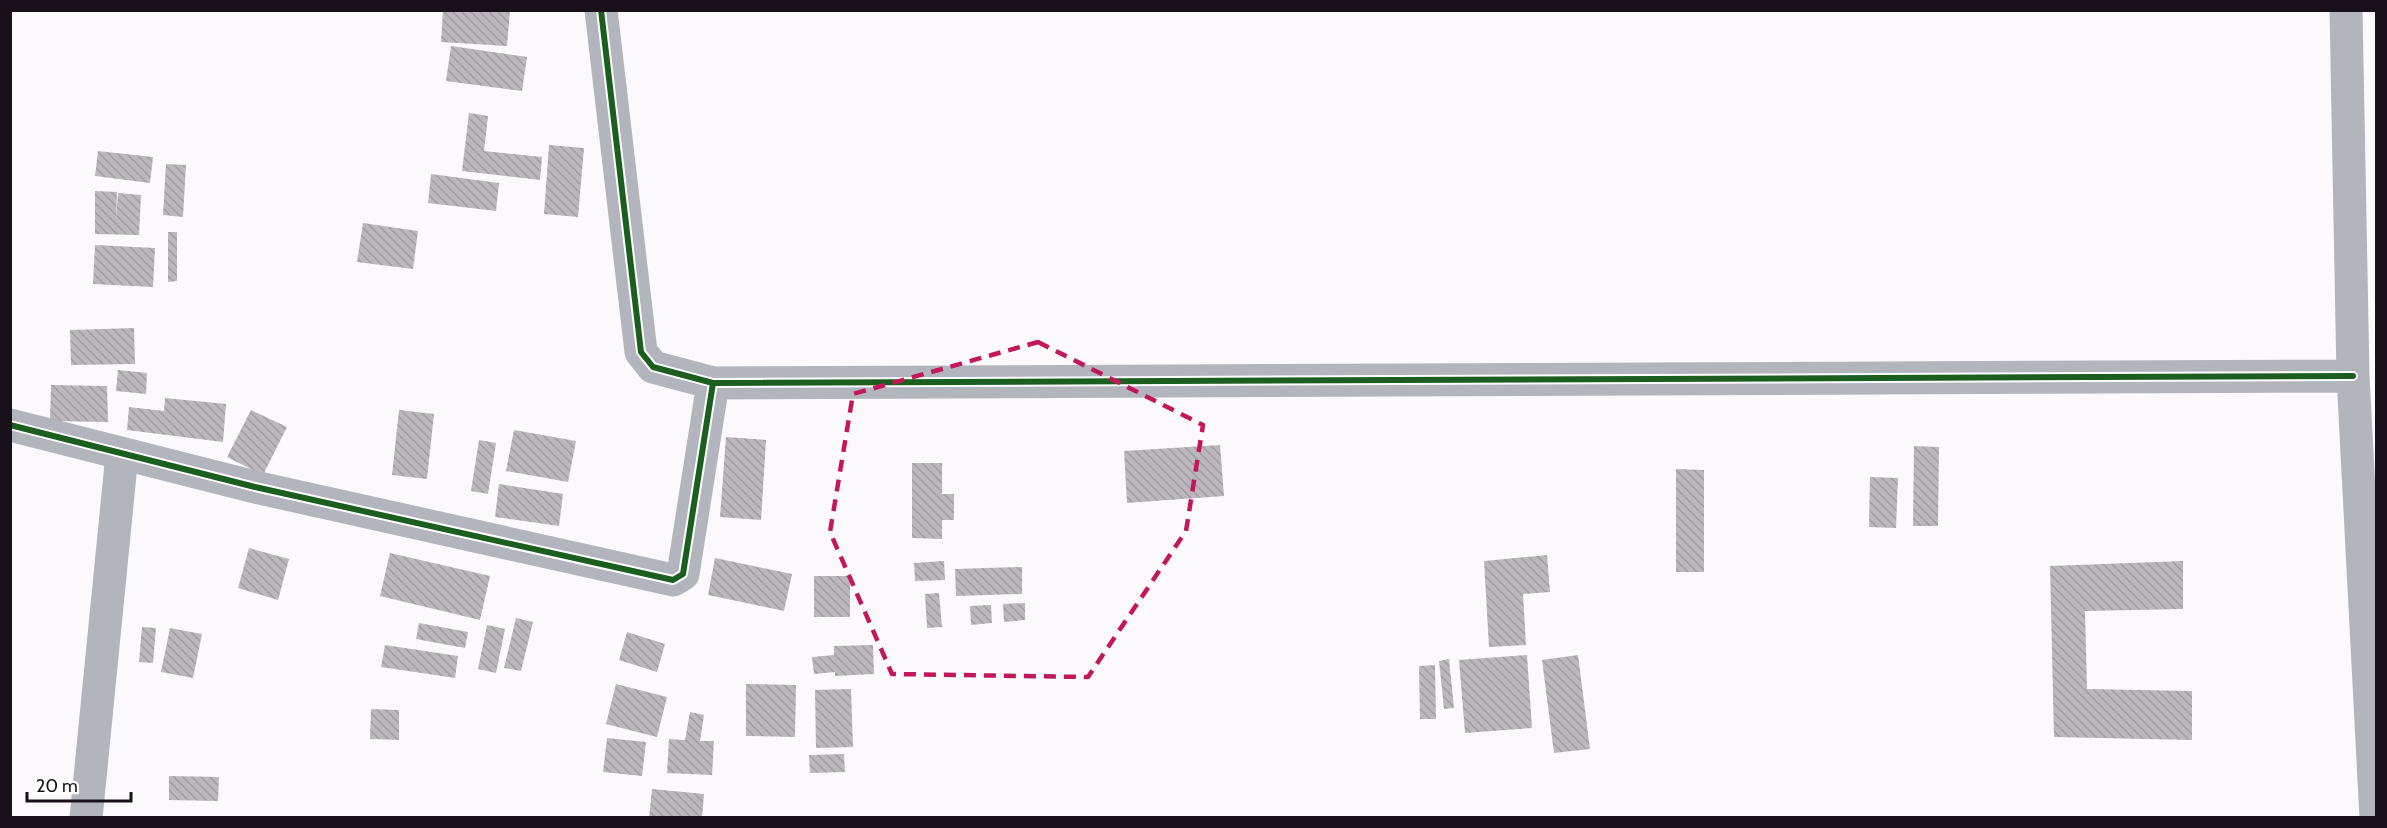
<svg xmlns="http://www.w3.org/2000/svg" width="2387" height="828" font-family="Cabin,sans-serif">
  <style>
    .building { fill: url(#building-back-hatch) }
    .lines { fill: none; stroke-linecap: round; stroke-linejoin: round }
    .minor { stroke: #b3b5bd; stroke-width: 33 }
    .cycleway-casing { stroke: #fff; stroke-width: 10 }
    .cycleway { stroke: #1b5e20; stroke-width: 6 }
    .marked { fill: none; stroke: #c2185b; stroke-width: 4.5; stroke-dasharray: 12 8; stroke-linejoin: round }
  </style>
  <defs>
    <pattern id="building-back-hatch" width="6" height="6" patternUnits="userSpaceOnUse" patternTransform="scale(1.5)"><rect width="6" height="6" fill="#bcb6bd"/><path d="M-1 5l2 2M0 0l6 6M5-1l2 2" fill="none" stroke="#a19ba2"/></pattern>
  </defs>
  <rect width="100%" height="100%" fill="#fcf9fd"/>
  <!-- building -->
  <path class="building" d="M443 10H510L507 46 441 42Z
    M451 46 527 57 522 91 446 81Z
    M469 113 488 116 484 151 542 157 540 180 462 171Z
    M549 145 584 148 578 217 544 214Z
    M98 151 153 157 150 183 95 176Z
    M166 164 186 165 183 217 163 215Z
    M431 174 499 183 496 211 428 203Z
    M95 191 117 192 116 220 118 193 141 195 139 235 95 234Z
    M363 223 418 231 413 269 357 262Z
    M168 232H177V281L168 282Z
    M95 245 155 248 153 287 93 284Z
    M134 328 135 364 71 365 70 330Z
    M118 370 147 373 146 394 116 391Z
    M51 385 107 386 108 422 50 421Z
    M165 398 226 404 223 442 127 430 129 407 164 411Z
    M251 410 287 427 263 475 227 457Z
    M399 410 434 414 427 479 392 475Z
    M514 430 576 441 568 482 506 471Z
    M726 437 766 440 761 520 720 517Z
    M479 440 496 443 488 494 471 491Z
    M1220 445 1224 496 1127 503 1124 451Z
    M1914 446 1939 447 1938 526H1913Z
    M912 463H942V494H954V520H942V539L912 538Z
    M1676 469 1704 470V572H1676Z
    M1870 477 1898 478 1896 528 1869 527Z
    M499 484 563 494 559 526 495 517Z
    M249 548 289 559 278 600 238 588Z
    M390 553 490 576 480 620 380 596Z
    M1547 555 1550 592 1523 594 1526 645 1489 647 1484 561Z
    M715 558 792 574 784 611 708 595Z
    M944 561 945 580 915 581 914 563Z
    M2183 561V609L2085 611 2087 689 2192 691V740L2054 737 2050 566Z
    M1022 567V594L956 596 955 569Z
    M814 576H850V617H814Z
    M939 593 942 627 927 628 925 594Z
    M1025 603V620L1004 622 1003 604Z
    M991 605 992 623 971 625 970 606Z
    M516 618 533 622 521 671 504 668Z
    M419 623 468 632 465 648 416 639Z
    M487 625 505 629 496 673 478 669Z
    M142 627 156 628 153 663 139 662Z
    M170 628 202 634 193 678 161 672Z
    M627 632 665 644 657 672 619 660Z
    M385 645 458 656 455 678 381 667Z
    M873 645 874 674 835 676V672L814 674 812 657 834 655V646Z
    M1527 655 1532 728 1465 733 1459 660Z
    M1578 655 1590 749 1554 753 1542 660Z
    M1449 659 1454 708 1444 709 1439 661Z
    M1435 665 1436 719H1420L1419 666Z
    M616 684 667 697 657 737 606 724Z
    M746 684 796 685 795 737 746 736Z
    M851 689 853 747 816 748 815 690Z
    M371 709 399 710V740L370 739Z
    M690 712 704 715 700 741H714L712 775 667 773 669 739 685 740Z
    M607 738 646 742 642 776 603 772Z
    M844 754 845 772 810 773 809 755Z
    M169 776 219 777 218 801 169 800Z
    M652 789 704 794 702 818H649Z"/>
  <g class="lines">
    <!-- minor -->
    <path class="minor" d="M601 10 641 352 653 367 713 383 2353 376
      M2346 10 2353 376 2376 818
      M10 425 255 487 673 580 683 574 713 383
      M86 818 122 454"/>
    <!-- cycleway casing -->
    <g class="cycleway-casing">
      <path id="cycleway" d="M601 10 641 352 653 367 713 383 2353 376
        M10 425 255 487 673 580 683 574 713 383"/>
    </g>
    <!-- cycleway -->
    <use href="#cycleway" class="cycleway"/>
  </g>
  <!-- marked area -->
  <path class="marked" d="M1038 342 1203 425 1186 531 1088 677 892 674 830 532 853 394Z"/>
  <!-- border -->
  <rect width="2387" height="828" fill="none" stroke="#18111a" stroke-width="24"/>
  <!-- scale -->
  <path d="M27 792v9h104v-9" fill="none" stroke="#18111a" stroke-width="3"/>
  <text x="36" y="792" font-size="18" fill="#18111a" stroke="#ffffff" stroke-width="4.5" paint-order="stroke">20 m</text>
</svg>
